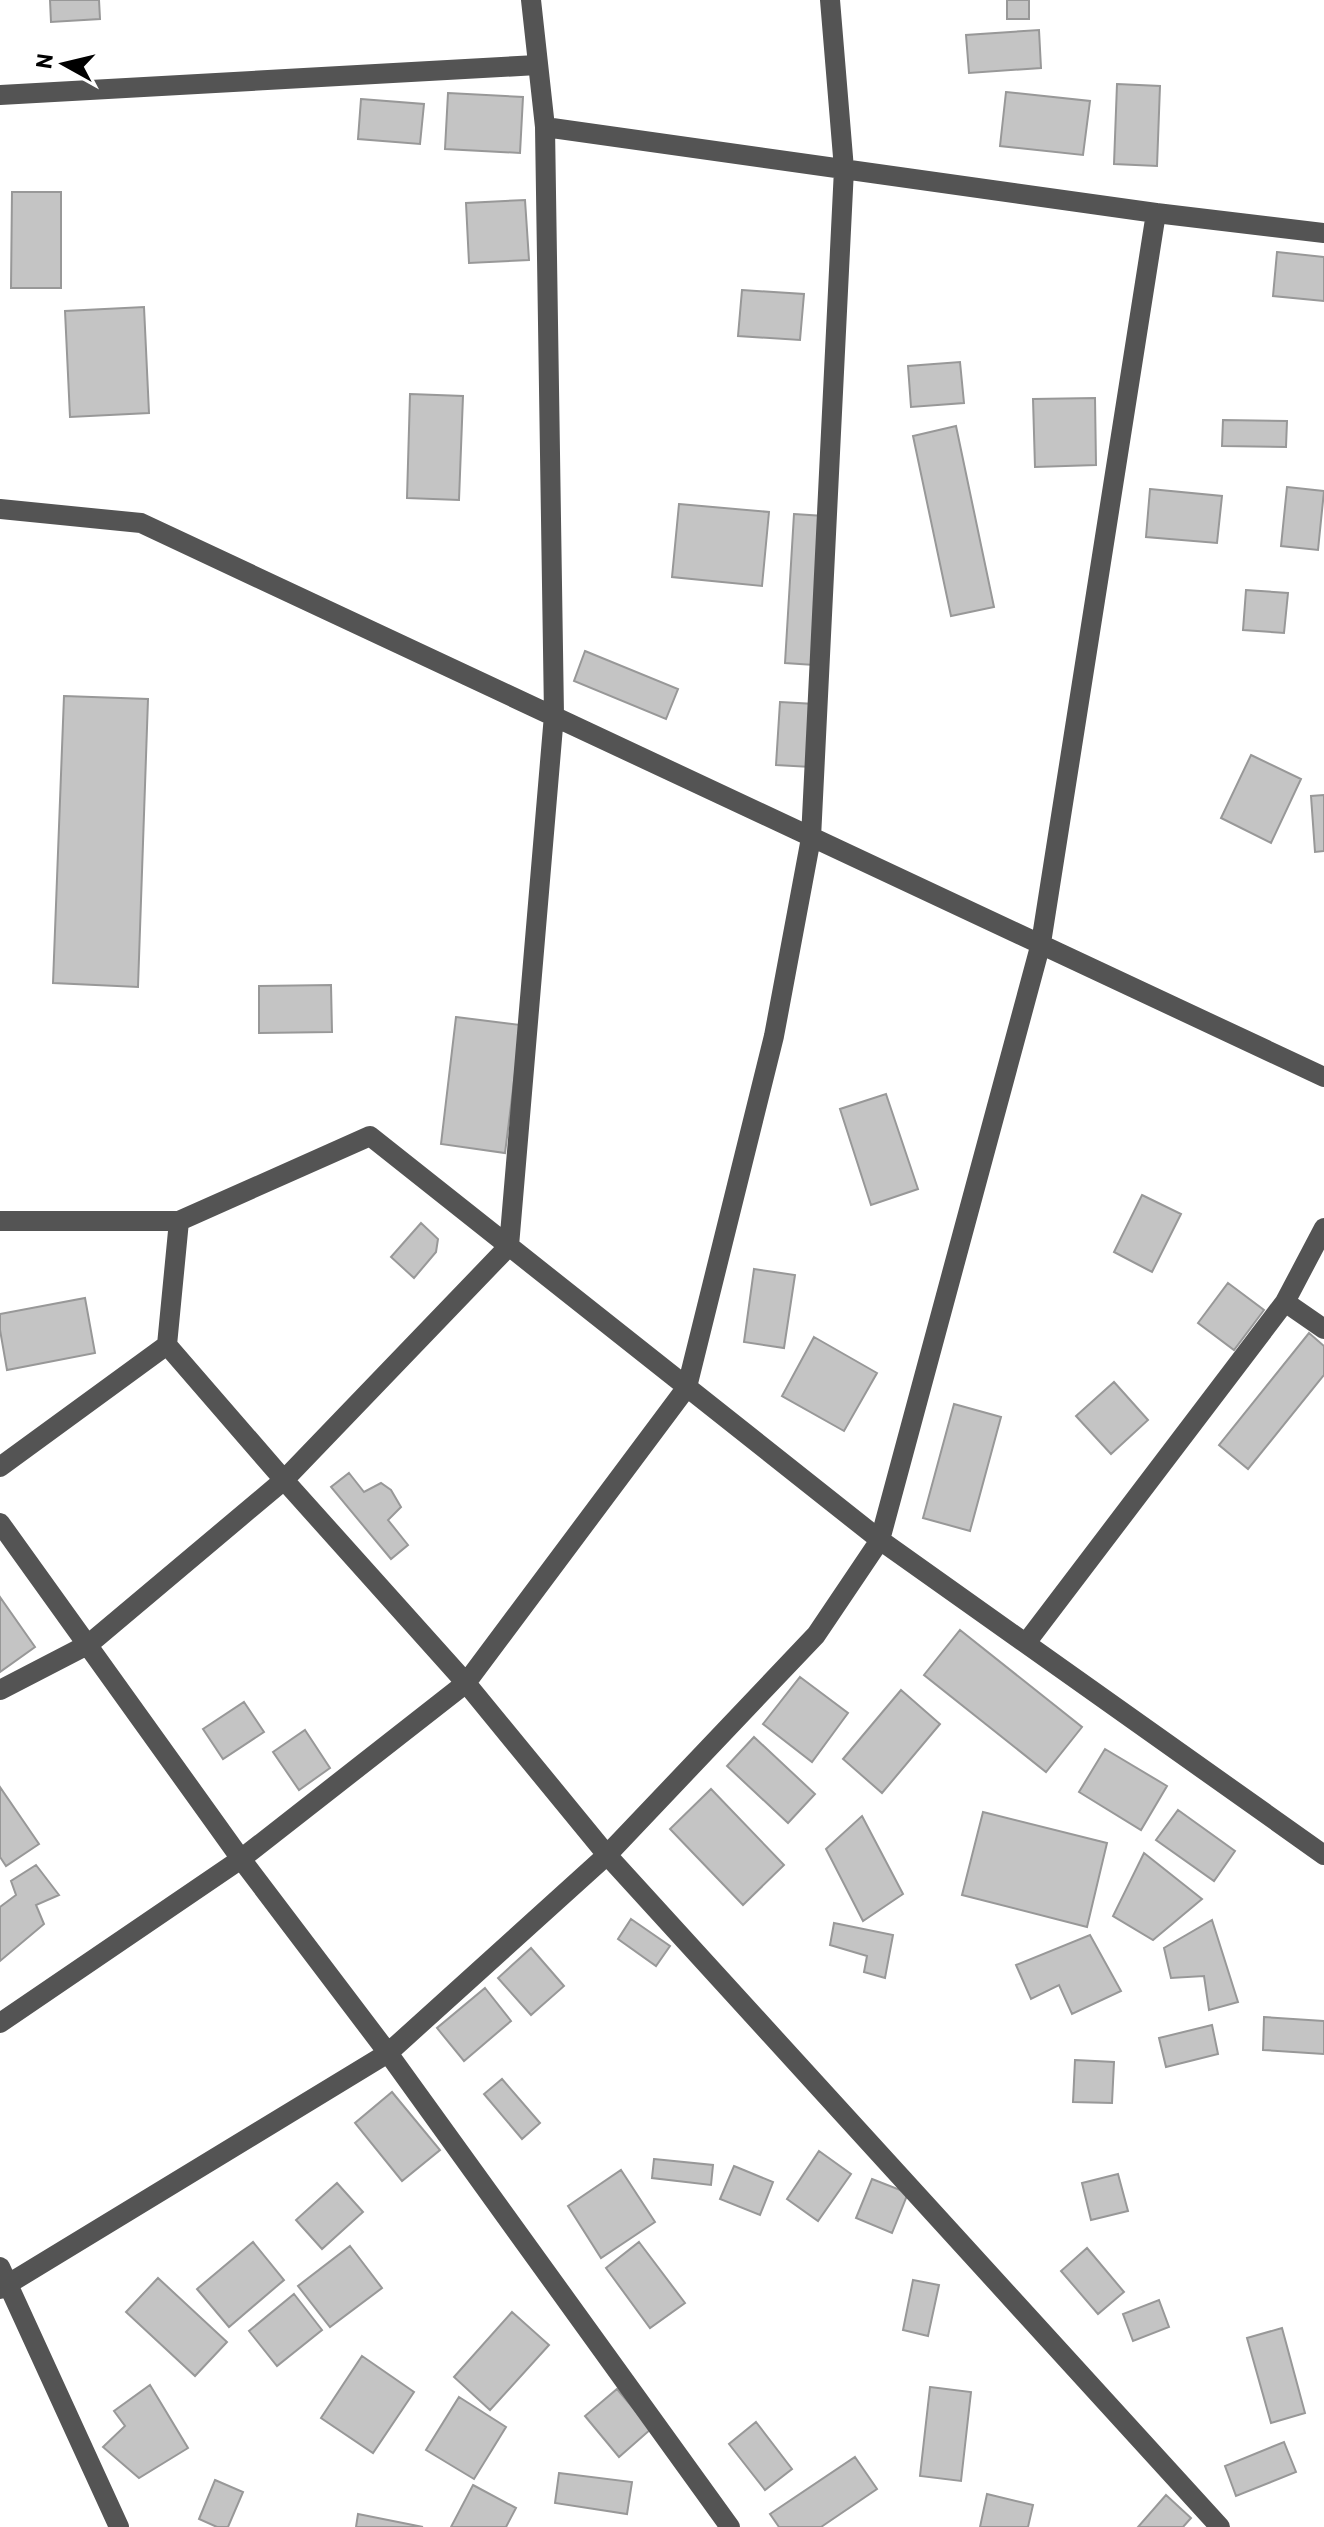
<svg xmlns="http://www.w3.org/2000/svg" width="1324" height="2527" font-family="Barlow,sans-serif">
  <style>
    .building { fill: #c4c4c4; stroke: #989898; stroke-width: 2 }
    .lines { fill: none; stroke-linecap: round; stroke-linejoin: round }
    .minor { stroke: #545454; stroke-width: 20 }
  </style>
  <rect width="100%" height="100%" fill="#fff"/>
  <!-- building -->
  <path class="building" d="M50 0H99L100 19 51 22Z
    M1007 0H1029V19H1007Z
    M1039 30 1041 68 969 73 966 35Z
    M1117 84 1160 86 1157 166 1114 164Z
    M1006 92 1090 101 1083 155 1000 146Z
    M448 93 523 97 520 153 445 149Z
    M361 99 424 104 420 144 358 139Z
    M12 192H61V288H11Z
    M525 200 529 260 469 263 466 203Z
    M1277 252 1324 257V301L1273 296Z
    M742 290 804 294 800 340 738 336Z
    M144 307 149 413 70 417 65 311Z
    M960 362 964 403 911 407 908 366Z
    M410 394 463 396 459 500 407 498Z
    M1095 398 1096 465 1035 467 1033 399Z
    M1223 420 1287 421 1286 447 1222 446Z
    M956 426 994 607 951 616 913 436Z
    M1287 487 1324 491 1318 550 1281 546Z
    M1150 489 1222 496 1217 543 1146 537Z
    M679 504 769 512 762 586 672 577Z
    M794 514 824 516 814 665 785 663Z
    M1246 590 1288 593 1284 633 1243 630Z
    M585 651 678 689 666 719 574 681Z
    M64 696 148 699 138 987 53 983Z
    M780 702 815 704 811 767 776 765Z
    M1251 755 1301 779 1271 843 1221 818Z
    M1324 795V851L1315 852 1311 796Z
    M331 985 332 1032 259 1033V986Z
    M456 1017 521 1025 505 1153 441 1144Z
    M886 1094 918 1189 871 1205 840 1109Z
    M1142 1195 1181 1214 1152 1272 1114 1252Z
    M421 1223 438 1239 436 1252 414 1278 391 1257Z
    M754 1269 795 1275 784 1348 744 1342Z
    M1228 1283 1264 1310 1234 1350 1198 1323Z
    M85 1298 95 1353 7 1370 0 1330V1314Z
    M1309 1333 1324 1346V1375L1248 1469 1219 1445Z
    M814 1337 877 1373 844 1431 782 1396Z
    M1114 1382 1148 1420 1111 1454 1076 1416Z
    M954 1404 1001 1417 970 1531 923 1518Z
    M349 1473 364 1492 381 1483 391 1490 401 1507 388 1520 408 1545 391 1559 331 1487Z
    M0 1597 35 1647 0 1672Z
    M960 1630 1082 1727 1046 1772 924 1675Z
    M800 1677 848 1713 812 1762 763 1724Z
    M901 1690 940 1724 882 1793 843 1759Z
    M244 1702 264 1732 223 1759 203 1729Z
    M305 1730 330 1768 299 1790 273 1752Z
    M754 1737 815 1794 788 1823 727 1766Z
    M1105 1749 1167 1786 1141 1830 1079 1792Z
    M0 1787 39 1844 6 1866 0 1857Z
    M711 1789 784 1865 743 1905 670 1829Z
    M1178 1810 1235 1851 1214 1881 1156 1840Z
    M983 1812 1107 1843 1087 1927 962 1895Z
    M862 1816 903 1894 863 1921 826 1849Z
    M1144 1853 1202 1899 1153 1940 1113 1916Z
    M36 1865 59 1895 36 1905 44 1924 0 1961V1907L16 1895 11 1881Z
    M631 1919 670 1946 656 1966 618 1939Z
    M1212 1920 1238 2002 1209 2010 1204 1976 1171 1978 1164 1948Z
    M834 1923 893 1935 885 1978 864 1972 867 1956 830 1945Z
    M1090 1935 1121 1991 1072 2014 1059 1985 1031 1999 1016 1965Z
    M531 1948 564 1986 531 2015 498 1978Z
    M485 1988 511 2021 464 2061 437 2028Z
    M1264 2017 1324 2021V2054L1263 2050Z
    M1212 2025 1218 2054 1166 2067 1159 2038Z
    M1075 2060 1114 2062 1112 2103 1073 2102Z
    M502 2079 540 2123 522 2139 484 2094Z
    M392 2092 440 2150 402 2181 355 2123Z
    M819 2151 851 2174 818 2221 787 2199Z
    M654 2159 713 2165 711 2185 652 2178Z
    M734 2166 773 2182 760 2215 720 2199Z
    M621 2170 655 2222 601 2258 568 2206Z
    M1118 2174 1128 2211 1091 2220 1082 2183Z
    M872 2179 908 2193 892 2233 856 2218Z
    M337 2183 363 2212 322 2249 296 2220Z
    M253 2242 284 2280 229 2327 197 2289Z
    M639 2242 685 2303 650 2328 606 2268Z
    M350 2246 382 2288 330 2327 298 2286Z
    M1087 2248 1124 2292 1098 2314 1061 2271Z
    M158 2278 227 2342 195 2376 126 2312Z
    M913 2280 939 2285 928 2336 903 2330Z
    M294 2294 322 2330 277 2366 249 2331Z
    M1159 2300 1169 2327 1133 2341 1123 2314Z
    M512 2312 549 2345 490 2410 454 2377Z
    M1282 2328 1305 2413 1271 2423 1247 2338Z
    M362 2356 414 2392 373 2453 321 2418Z
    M150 2385 188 2448 139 2478 103 2447 125 2426 114 2411Z
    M930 2387 971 2392 961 2481 920 2476Z
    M617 2389 651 2429 619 2457 585 2416Z
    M459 2397 506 2427 474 2479 426 2450Z
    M756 2422 792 2469 765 2490 729 2444Z
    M1284 2442 1296 2472 1236 2496 1225 2466Z
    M855 2457 877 2489 821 2527H779L770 2514Z
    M559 2473 632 2482 627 2514 555 2503Z
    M215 2480 243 2492 228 2527H217L199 2519Z
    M473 2485 516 2508 506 2527H451Z
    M987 2494 1033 2505 1028 2527H980Z
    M1166 2495 1191 2518 1183 2527H1138Z
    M358 2514 423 2527H356Z"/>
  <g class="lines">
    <!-- minor -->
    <path class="minor" d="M0 95 537 65
      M545 127 1156 213 1324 233
      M0 509 141 523 1324 1077
      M0 1221H179L370 1136 880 1540 1324 1855
      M179 1221 167 1345 284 1480 466 1683 607 1855 1220 2527
      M1285 1302 1324 1329
      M0 1467 167 1345
      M0 1523 241 1859 388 2053 730 2527
      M1026 1643 1285 1302 1324 1228
      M0 1690 89 1644 284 1480 509 1246 554 715 545 127 531 0
      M0 2023 241 1859 466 1683 687 1387 774 1036 811 838 844 169 830 0
      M0 2267 119 2527
      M0 2289 388 2053 607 1855 816 1635 880 1540 1041 943 1156 213"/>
  </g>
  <!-- north arrow -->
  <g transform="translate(64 64) rotate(278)" stroke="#ffffff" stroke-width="6" paint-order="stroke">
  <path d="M0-6L14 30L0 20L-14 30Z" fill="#000000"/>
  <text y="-12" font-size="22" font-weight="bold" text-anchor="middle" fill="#000000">N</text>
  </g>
</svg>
